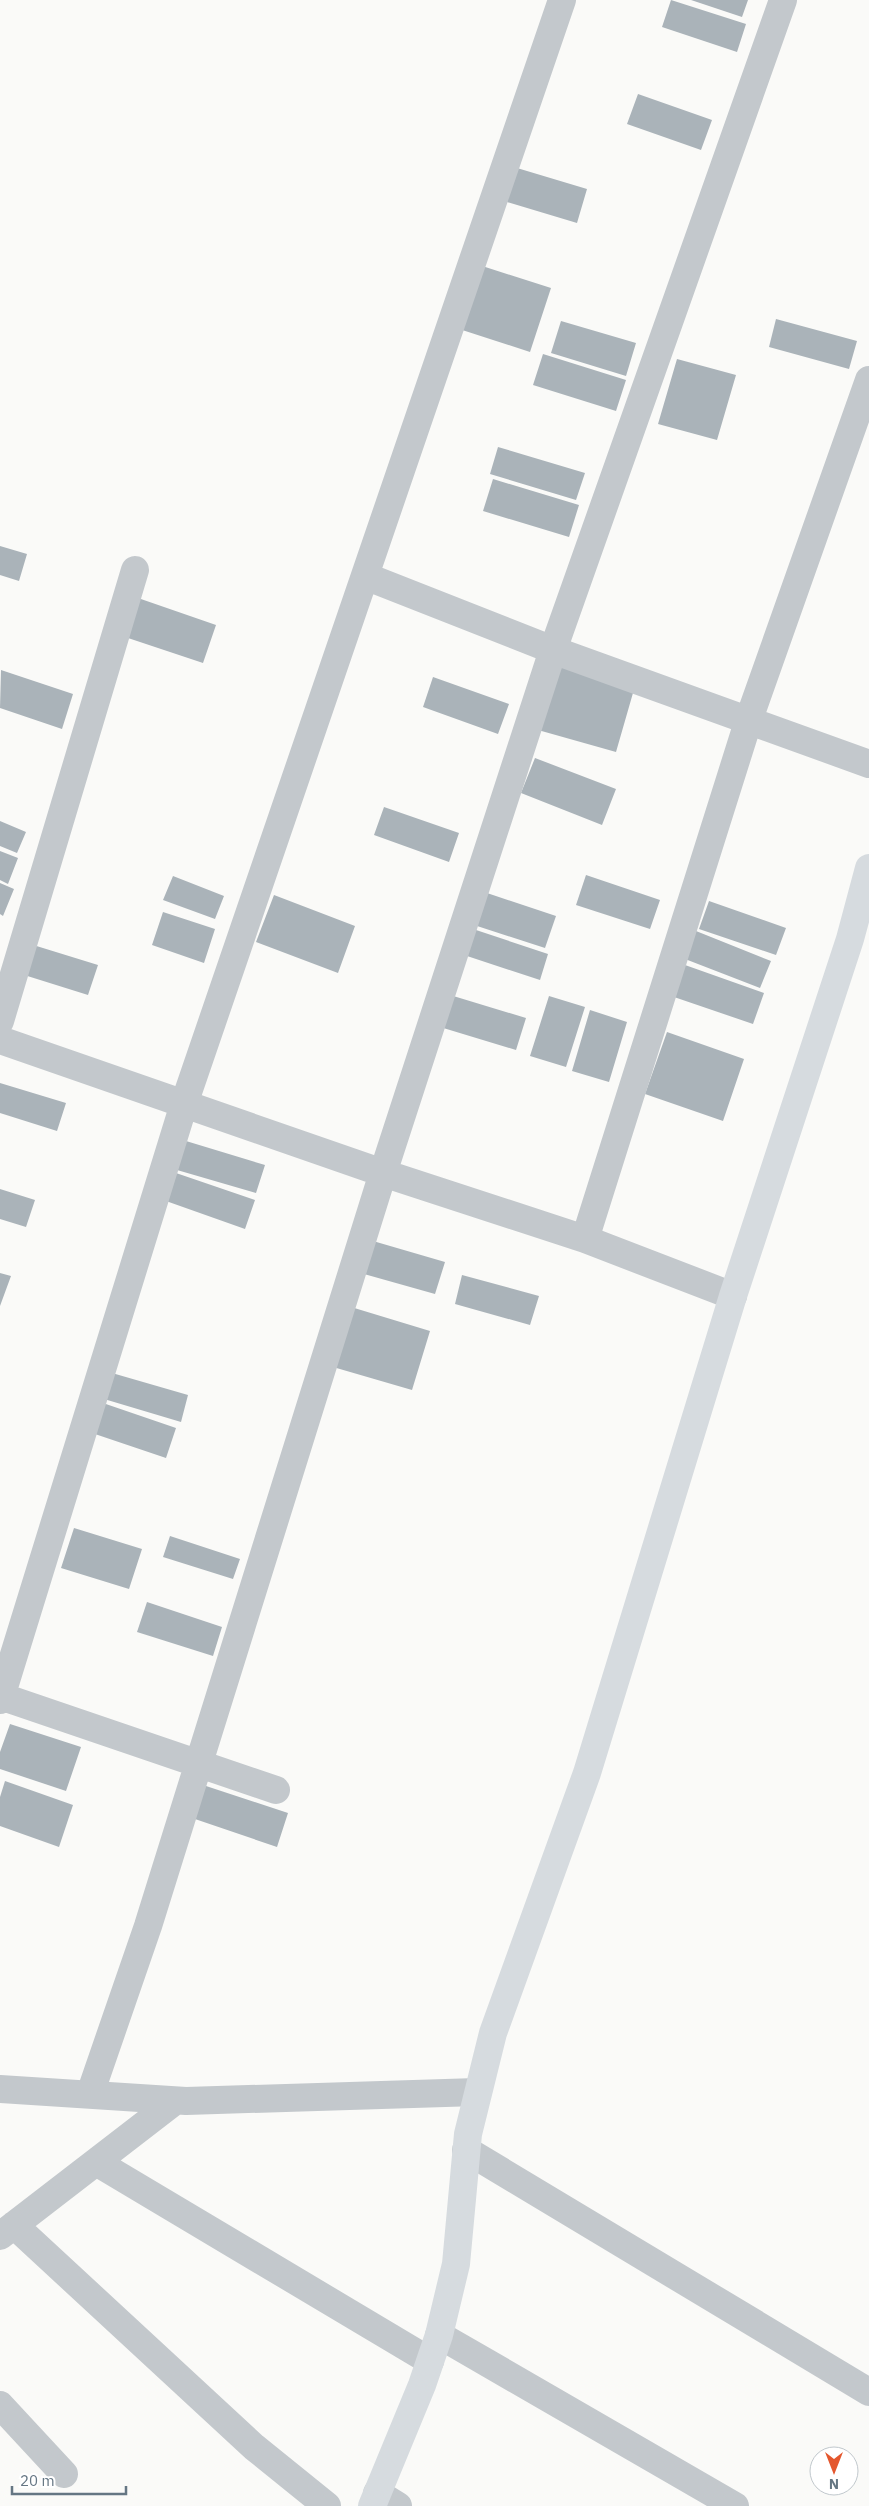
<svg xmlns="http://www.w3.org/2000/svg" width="869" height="2506" font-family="'IBM Plex Sans',sans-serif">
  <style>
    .building { fill: #aab3b9 }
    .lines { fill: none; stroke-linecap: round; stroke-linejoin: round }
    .street { stroke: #c3c8cc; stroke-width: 28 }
    .secondary { stroke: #d6dbdf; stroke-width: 28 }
  </style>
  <rect width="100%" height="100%" fill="#fafaf8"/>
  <!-- building -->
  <path class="building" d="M671 0 746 24 737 52 662 27Z
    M691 0H748L742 17Z
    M638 94 712 120 701 150 627 124Z
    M517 168 587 189 577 223 507 202Z
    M476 264 551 288 530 352 456 328Z
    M776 319 857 341 849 369 769 347Z
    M561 321 636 343 626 376 551 353Z
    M543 354 626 380 616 411 533 385Z
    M677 359 736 375 717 440 658 424Z
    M498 447 585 473 576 500 490 474Z
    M493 479 579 505 569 537 483 511Z
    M0 546 27 554 19 581 0 575Z
    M138 598 216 625 203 663 125 637Z
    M558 663 635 686 616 752 538 730Z
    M1 670 73 694 62 729 0 708Z
    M433 677 509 704 498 734 423 707Z
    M535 758 616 789 602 825 521 793Z
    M384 807 459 833 449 862 374 835Z
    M0 821 26 832 17 853 0 846Z
    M0 851 18 858 8 884 0 880Z
    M586 875 660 900 650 929 576 905Z
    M173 876 224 896 215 919 163 900Z
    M0 883 14 889 3 916 0 914Z
    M484 892 556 916 545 948 474 925Z
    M274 895 355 926 338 973 256 942Z
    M709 901 786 928 776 955 699 929Z
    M163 912 215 929 204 963 152 945Z
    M470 928 548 954 540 980 461 954Z
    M696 931 771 961 760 988 685 959Z
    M30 944 98 965 88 995 21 974Z
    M685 965 764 993 753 1024 674 997Z
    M450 995 526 1018 516 1050 440 1027Z
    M549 996 585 1007 566 1067 530 1056Z
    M590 1010 627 1022 609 1082 572 1071Z
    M667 1032 744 1059 723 1121 645 1094Z
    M0 1083 66 1103 57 1131 0 1113Z
    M186 1141 265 1165 256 1193 177 1170Z
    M176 1173 255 1200 245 1229 166 1201Z
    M0 1189 35 1200 26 1227 0 1219Z
    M373 1241 445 1262 435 1294 364 1274Z
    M0 1273 11 1276 0 1306Z
    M462 1275 539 1296 530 1325 455 1304Z
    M351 1307 430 1331 412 1390 333 1367Z
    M112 1373 188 1395 181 1422 104 1399Z
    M100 1402 176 1428 166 1458 89 1432Z
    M74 1528 142 1549 129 1589 61 1568Z
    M170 1536 240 1559 233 1579 163 1557Z
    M147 1602 222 1627 213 1656 137 1632Z
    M10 1724 81 1747 66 1791 0 1769V1752Z
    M5 1781 73 1805 59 1847 0 1826V1797Z
    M203 1785 288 1813 277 1847 192 1818Z"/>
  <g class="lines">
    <!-- street -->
    <path class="street" d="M365 576 553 650 869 764
      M0 1021 135 570
      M0 1040 383 1173 585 1239 733 1296
      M585 1239 749 719 869 380
      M0 1696 276 1790
      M0 1700 184 1104 562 0
      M0 2089 186 2101 477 2092
      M90 2094 148 1926 383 1173 553 650 783 0
      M466 2150 869 2392
      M96 2162 430 2361
      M14 2225 254 2447 327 2506
      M0 2236 175 2101
      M439 2335 735 2506
      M0 2405 64 2474
      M377 2493 398 2506"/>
    <!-- secondary -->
    <path class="secondary" d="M372 2506 422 2385 439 2335 456 2264 468 2134 493 2033 587 1773 733 1296 850 939 869 868"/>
  </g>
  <!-- north arrow -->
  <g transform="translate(834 2471) rotate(180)"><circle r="24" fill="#ffffff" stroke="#c1c8cd"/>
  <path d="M0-4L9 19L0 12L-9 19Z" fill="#e4572e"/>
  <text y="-8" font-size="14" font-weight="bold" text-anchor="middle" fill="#657683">N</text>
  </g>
  <!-- scale -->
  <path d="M12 2486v8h114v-8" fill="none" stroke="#657683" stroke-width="2.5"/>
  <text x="20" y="2486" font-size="15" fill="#657683" stroke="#ffffff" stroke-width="4" paint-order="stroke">20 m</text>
</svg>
